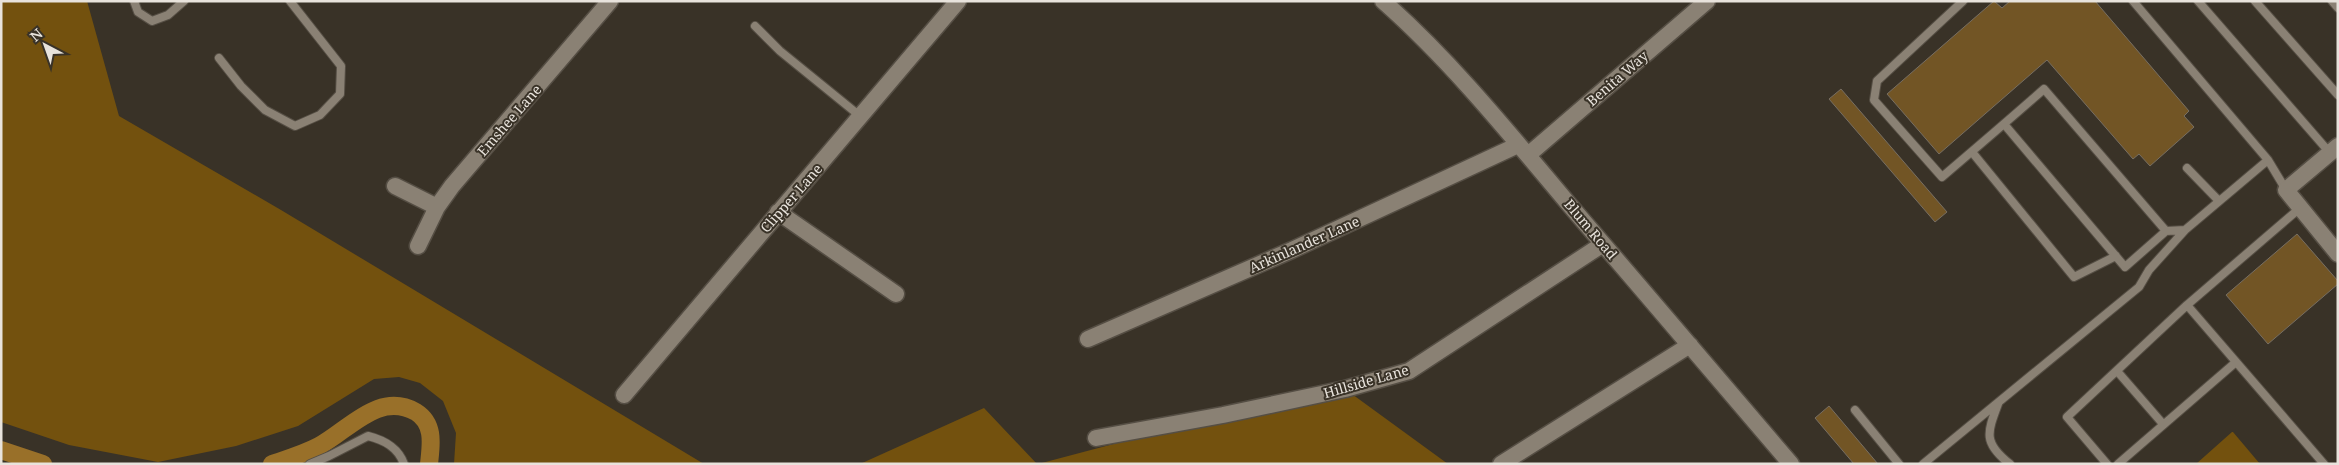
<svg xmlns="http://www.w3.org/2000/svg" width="2339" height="465" font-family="'Noto Serif',serif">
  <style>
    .green { fill: #73510e }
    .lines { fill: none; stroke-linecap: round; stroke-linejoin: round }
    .canal { stroke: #997029; stroke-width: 18 }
    .building { fill: #725525; stroke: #776e62 }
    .lane-casing { stroke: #554e44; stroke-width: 10 }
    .street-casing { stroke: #554e44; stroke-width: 19 }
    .lane { stroke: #8a8174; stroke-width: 8 }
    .street { stroke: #8a8174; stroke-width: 16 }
    .labels { text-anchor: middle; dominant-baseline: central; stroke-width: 4; stroke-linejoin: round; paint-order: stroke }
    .street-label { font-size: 14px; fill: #e8e3dc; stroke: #393227 }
  </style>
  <rect width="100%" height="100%" fill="#393227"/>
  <!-- green -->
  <path class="green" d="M1 1H87L119 116 281 210 704 464H454L456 433 443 401 420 383 399 377 374 379 298 426 236 446 158 462 69 445 1 422Z
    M1345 389 1448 464H1038L1223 415Z
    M984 408 1037 464H860Z
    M2233 432 2260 464H2196L2232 432Z"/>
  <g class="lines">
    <!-- canal -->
    <path class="canal" d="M1 450 43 464
      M272 464C287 459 304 454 319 446 350 429 379 391 416 412 435 424 431 445 429 464"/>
  </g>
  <!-- building -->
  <path class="building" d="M1994 1 2002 8 2010 1H2095L2189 111 2184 116 2194 127 2150 166 2139 154 2133 159 2047 60 1939 154 1887 94Z
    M1841 89 1947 212 1935 222 1829 99Z
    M2297 234 2338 281V284L2268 344 2226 295Z
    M1829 406 1878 464H1854L1815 418Z"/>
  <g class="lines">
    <!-- lane casing -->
    <g class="lane-casing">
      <path id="lane" d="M134 1 138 12 152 21 168 15 184 1
        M1963 1 1877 81 1874 100 1942 177C1976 148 2010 119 2044 89L2166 231 2125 267 2004 124
        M2133 1 2268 160
        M2198 1 2330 153
        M2255 1 2338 95
        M2332 1 2338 8
        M755 26 780 51 860 116
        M219 58 241 86 265 110 295 126 320 115 340 94 341 66 290 1
        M1972 152 2074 277 2116 256
        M2187 168 2219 201
        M2300 208 2187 305 2324 464
        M2166 231 2185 230 2268 160 2286 190
        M2117 371 2163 424
        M1998 404C1987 433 1983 443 2010 464
        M1855 410 1899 464
        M310 464 329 456 368 436C384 440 398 447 404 464
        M1923 464 2139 287 2149 270 2185 230
        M2107 464 2067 417 2187 305
        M2118 464 2236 362"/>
    </g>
    <!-- street casing -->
    <g class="street-casing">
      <path id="street" d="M1383 1C1451 61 1509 133 1567 202 1642 289 1716 376 1791 464
        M2338 146 2286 190 2338 254
        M1528 155 1707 1
        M395 186 437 207
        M778 212 896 294
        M418 246 437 207 452 186 610 1
        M1088 339 1292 250 1518 145
        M624 395 958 1
        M1096 438 1223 415 1345 389 1409 371 1603 244
        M1501 464 1690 345"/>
    </g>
    <!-- lane -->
    <use href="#lane" class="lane"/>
    <!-- street -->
    <use href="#street" class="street"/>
  </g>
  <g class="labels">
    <!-- street labels -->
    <g class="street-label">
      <text transform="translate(1617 78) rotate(-41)">Benita Way</text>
      <text transform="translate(509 120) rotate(-49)">Emshee Lane</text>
      <text transform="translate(791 198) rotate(-49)">Clipper Lane</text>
      <text transform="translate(1591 229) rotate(50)">Blum Road</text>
      <text transform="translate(1304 244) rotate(-24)">Arkinlander Lane</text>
      <text transform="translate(1366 381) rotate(-16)">Hillside Lane</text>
    </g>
  </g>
  <!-- border -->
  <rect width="2339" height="465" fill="none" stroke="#e8e3dc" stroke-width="5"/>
  <!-- north arrow -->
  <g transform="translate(45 45) rotate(319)" stroke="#393227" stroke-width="4" paint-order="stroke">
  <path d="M0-4L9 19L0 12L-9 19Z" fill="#e8e3dc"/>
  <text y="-8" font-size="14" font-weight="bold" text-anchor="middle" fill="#e8e3dc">N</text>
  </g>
</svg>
